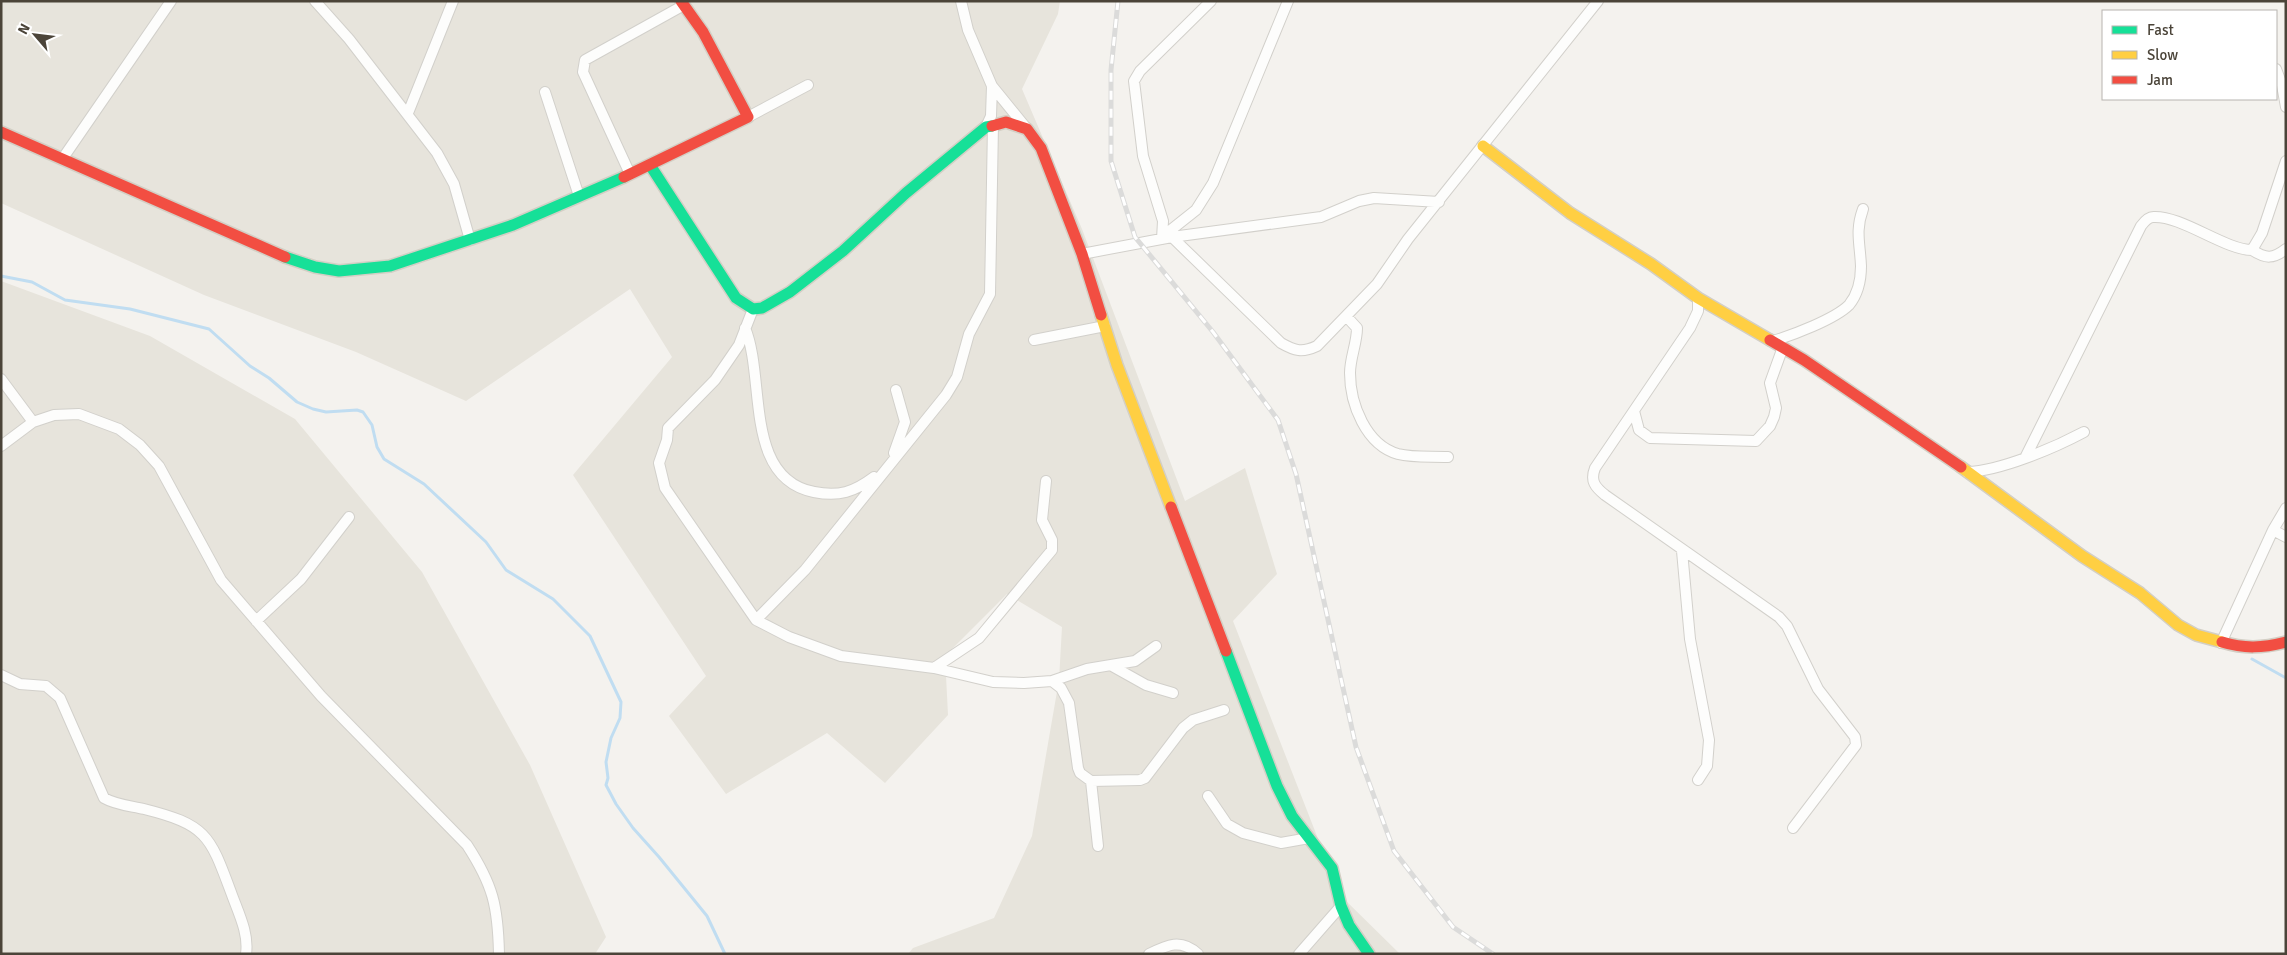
<svg xmlns="http://www.w3.org/2000/svg" width="2287" height="955" font-family="Signika,sans-serif">
  <style>
    .residential { fill: #e7e4dc }
    .lines { fill: none; stroke-linecap: round; stroke-linejoin: round }
    .stream { stroke: #c0ddf1; stroke-width: 3 }
    .street-casing { stroke: #d2d0cb; stroke-width: 12 }
    .fast-casing { stroke: #d3cfc5; stroke-width: 14 }
    .slow-casing { stroke: #d3cfc5; stroke-width: 14 }
    .jam-casing { stroke: #d3cfc5; stroke-width: 14 }
    .street { stroke: #fdfdfc; stroke-width: 10 }
    .fast { stroke: #16e098; stroke-width: 11 }
    .slow { stroke: #ffcf43; stroke-width: 11 }
    .jam { stroke: #f24e42; stroke-width: 11 }
    .rail-casing { stroke: #dbdbda; stroke-width: 5 }
    .rail { stroke: #fff; stroke-width: 3; stroke-dasharray: 9; stroke-linecap: butt }
  </style>
  <rect width="100%" height="100%" fill="#f4f2ee"/>
  <!-- residential -->
  <path class="residential" d="M1 1H1060L1058 14 1022 89 1082 229 1185 501 1245 468 1277 574 1233 621 1340 895 1400 954H908L913 948 994 918 1032 836 1059 680 1062 627 1007 594 945 656 948 715 885 783 827 733 726 794 669 716 706 676 573 475 672 357 630 289 466 401 356 352 204 295 1 203Z
    M1 281 150 336 295 419 422 572 530 765 606 937 595 954H1Z"/>
  <g class="lines">
    <!-- stream -->
    <path class="stream" d="M1 276 32 282 65 300 130 309 209 329 250 366 269 378 297 402 313 409 326 412 357 410 363 412 372 425 377 447 384 459 424 484 486 542 506 570 553 599 590 636 621 702 620 718 611 738 606 762 608 778 606 785 616 804 633 828 659 857 707 916 725 954
      M2252 659 2286 678"/>
    <!-- street casing -->
    <g class="street-casing">
      <path id="street" d="M315 1 349 39 437 153 454 184 470 240
        M961 1 968 30 992 86 1027 129
        M2276 69 2282 85 2286 107
        M545 92 579 196
        M408 113 453 1
        M748 117 808 85
        M986 127 991 116 992 86
        M63 158 171 1
        M630 174 583 72 585 60 684 5
        M1162 237 1196 210 1213 183 1288 1
        M1172 237 1281 343C1295 351 1302 353 1317 346L1377 284 1408 239 1598 1
        M1162 239 1163 221 1143 156 1134 81 1140 71 1211 1
        M2252 250 2262 233 2286 161
        M1082 254 1172 237 1321 217 1359 201 1374 198 1439 202
        M1698 298V311L1690 328 1595 468C1590 481 1595 487 1605 495L1779 617 1787 626 1818 689 1855 737 1856 745 1793 828
        M753 309 739 345 715 380 668 428 667 440 659 463 665 488 756 620 789 637 841 656 934 668 993 682 1024 683 1052 681 1087 669 1135 661 1156 646
        M1346 316 1357 328C1357 343 1350 358 1350 373 1350 404 1366 445 1398 454 1414 458 1432 456 1448 457
        M745 328C766 378 743 478 814 492 839 497 854 492 874 477
        M1034 340 1105 326
        M1773 341C1793 335 1835 319 1849 305 1858 294 1861 279 1861 266 1860 243 1855 231 1863 209
        M1 379 33 422
        M1634 411 1639 430 1650 438 1756 441 1770 426 1774 417 1776 408 1770 383 1783 347
        M1 446 33 422 54 415 79 414 119 429 140 445 159 466 221 580 321 696 467 845C493 885 498 906 499 954
        M894 453 905 422 896 390
        M2026 456 2141 226C2144 222 2148 217 2153 217 2181 215 2225 250 2252 250 2266 259 2273 259 2286 249
        M1967 472C2000 471 2054 448 2084 432
        M2273 530 2286 508
        M1682 551 1690 639 1709 740 1707 766 1698 780
        M756 620 805 570 946 395 957 377 969 334 990 294 993 125
        M256 621 301 579 349 517
        M2221 643 2273 530 2286 537
        M1112 666 1146 685 1173 693
        M934 668 979 638 1052 550V540L1042 520 1046 481
        M1 675 20 684 46 686 60 698 104 798C116 805 131 806 144 809 208 825 210 836 232 895 239 914 249 934 246 954
        M1052 681 1061 688 1069 703 1078 768 1080 773 1091 781 1098 846
        M1091 781 1140 780 1145 778 1183 728 1193 720 1224 710
        M1208 796 1227 824 1243 833 1281 843 1309 838
        M1149 954C1167 945 1181 938 1198 954
        M1299 954 1341 906"/>
    </g>
    <!-- fast casing -->
    <g class="fast-casing">
      <path id="fast" d="M650 165 736 298 753 309 762 308 790 292 843 251 906 193 986 127 992 126
        M285 257 315 267 339 271 390 266 513 225 624 177
        M1226 651 1277 786 1292 816 1332 868 1341 906 1349 925 1369 954"/>
    </g>
    <!-- slow casing -->
    <g class="slow-casing">
      <path id="slow" d="M1483 146 1570 213 1651 264 1698 298 1770 340
        M1101 315 1117 365 1171 507
        M1961 467 2082 556 2140 593 2178 625 2196 635 2222 642"/>
    </g>
    <!-- jam casing -->
    <g class="jam-casing">
      <path id="jam" d="M992 126 1006 122 1027 129 1041 148 1082 254 1101 315
        M1 132 285 257
        M624 177 748 117 703 32 681 1
        M1770 340 1804 360 1961 467
        M1171 507 1226 651
        M2222 642C2245 649 2262 648 2286 642"/>
    </g>
    <!-- street -->
    <use href="#street" class="street"/>
    <!-- fast -->
    <use href="#fast" class="fast"/>
    <!-- slow -->
    <use href="#slow" class="slow"/>
    <!-- jam -->
    <use href="#jam" class="jam"/>
    <!-- rail casing -->
    <g class="rail-casing">
      <path id="rail" d="M1118 1 1111 70V161L1135 237 1213 332 1278 420 1296 474 1356 747 1394 851 1453 927 1493 954"/>
    </g>
    <!-- rail -->
    <use href="#rail" class="rail"/>
  </g>
  <!-- border -->
  <rect width="2287" height="955" fill="none" stroke="#4b4439" stroke-width="5"/>
  <!-- legend -->
  <rect x="2102" y="10" width="175" height="90" fill="#ffffff" stroke="#b7b4b0"/>
  <rect x="2112" y="26" width="25" height="8" fill="#16e098" stroke="#b7b4b0"/>
  <text x="2147" y="35" font-size="15" fill="#4b4439">Fast</text>
  <rect x="2112" y="51" width="25" height="8" fill="#ffcf43" stroke="#b7b4b0"/>
  <text x="2147" y="60" font-size="15" fill="#4b4439">Slow</text>
  <rect x="2112" y="76" width="25" height="8" fill="#f24e42" stroke="#b7b4b0"/>
  <text x="2147" y="85" font-size="15" fill="#4b4439">Jam</text>
  <!-- north arrow -->
  <g transform="translate(35 35) rotate(298)" stroke="#ffffff" stroke-width="4" paint-order="stroke">
  <path d="M0-4L9 19L0 12L-9 19Z" fill="#4b4439"/>
  <text y="-8" font-size="14" font-weight="bold" text-anchor="middle" fill="#4b4439">N</text>
  </g>
</svg>
